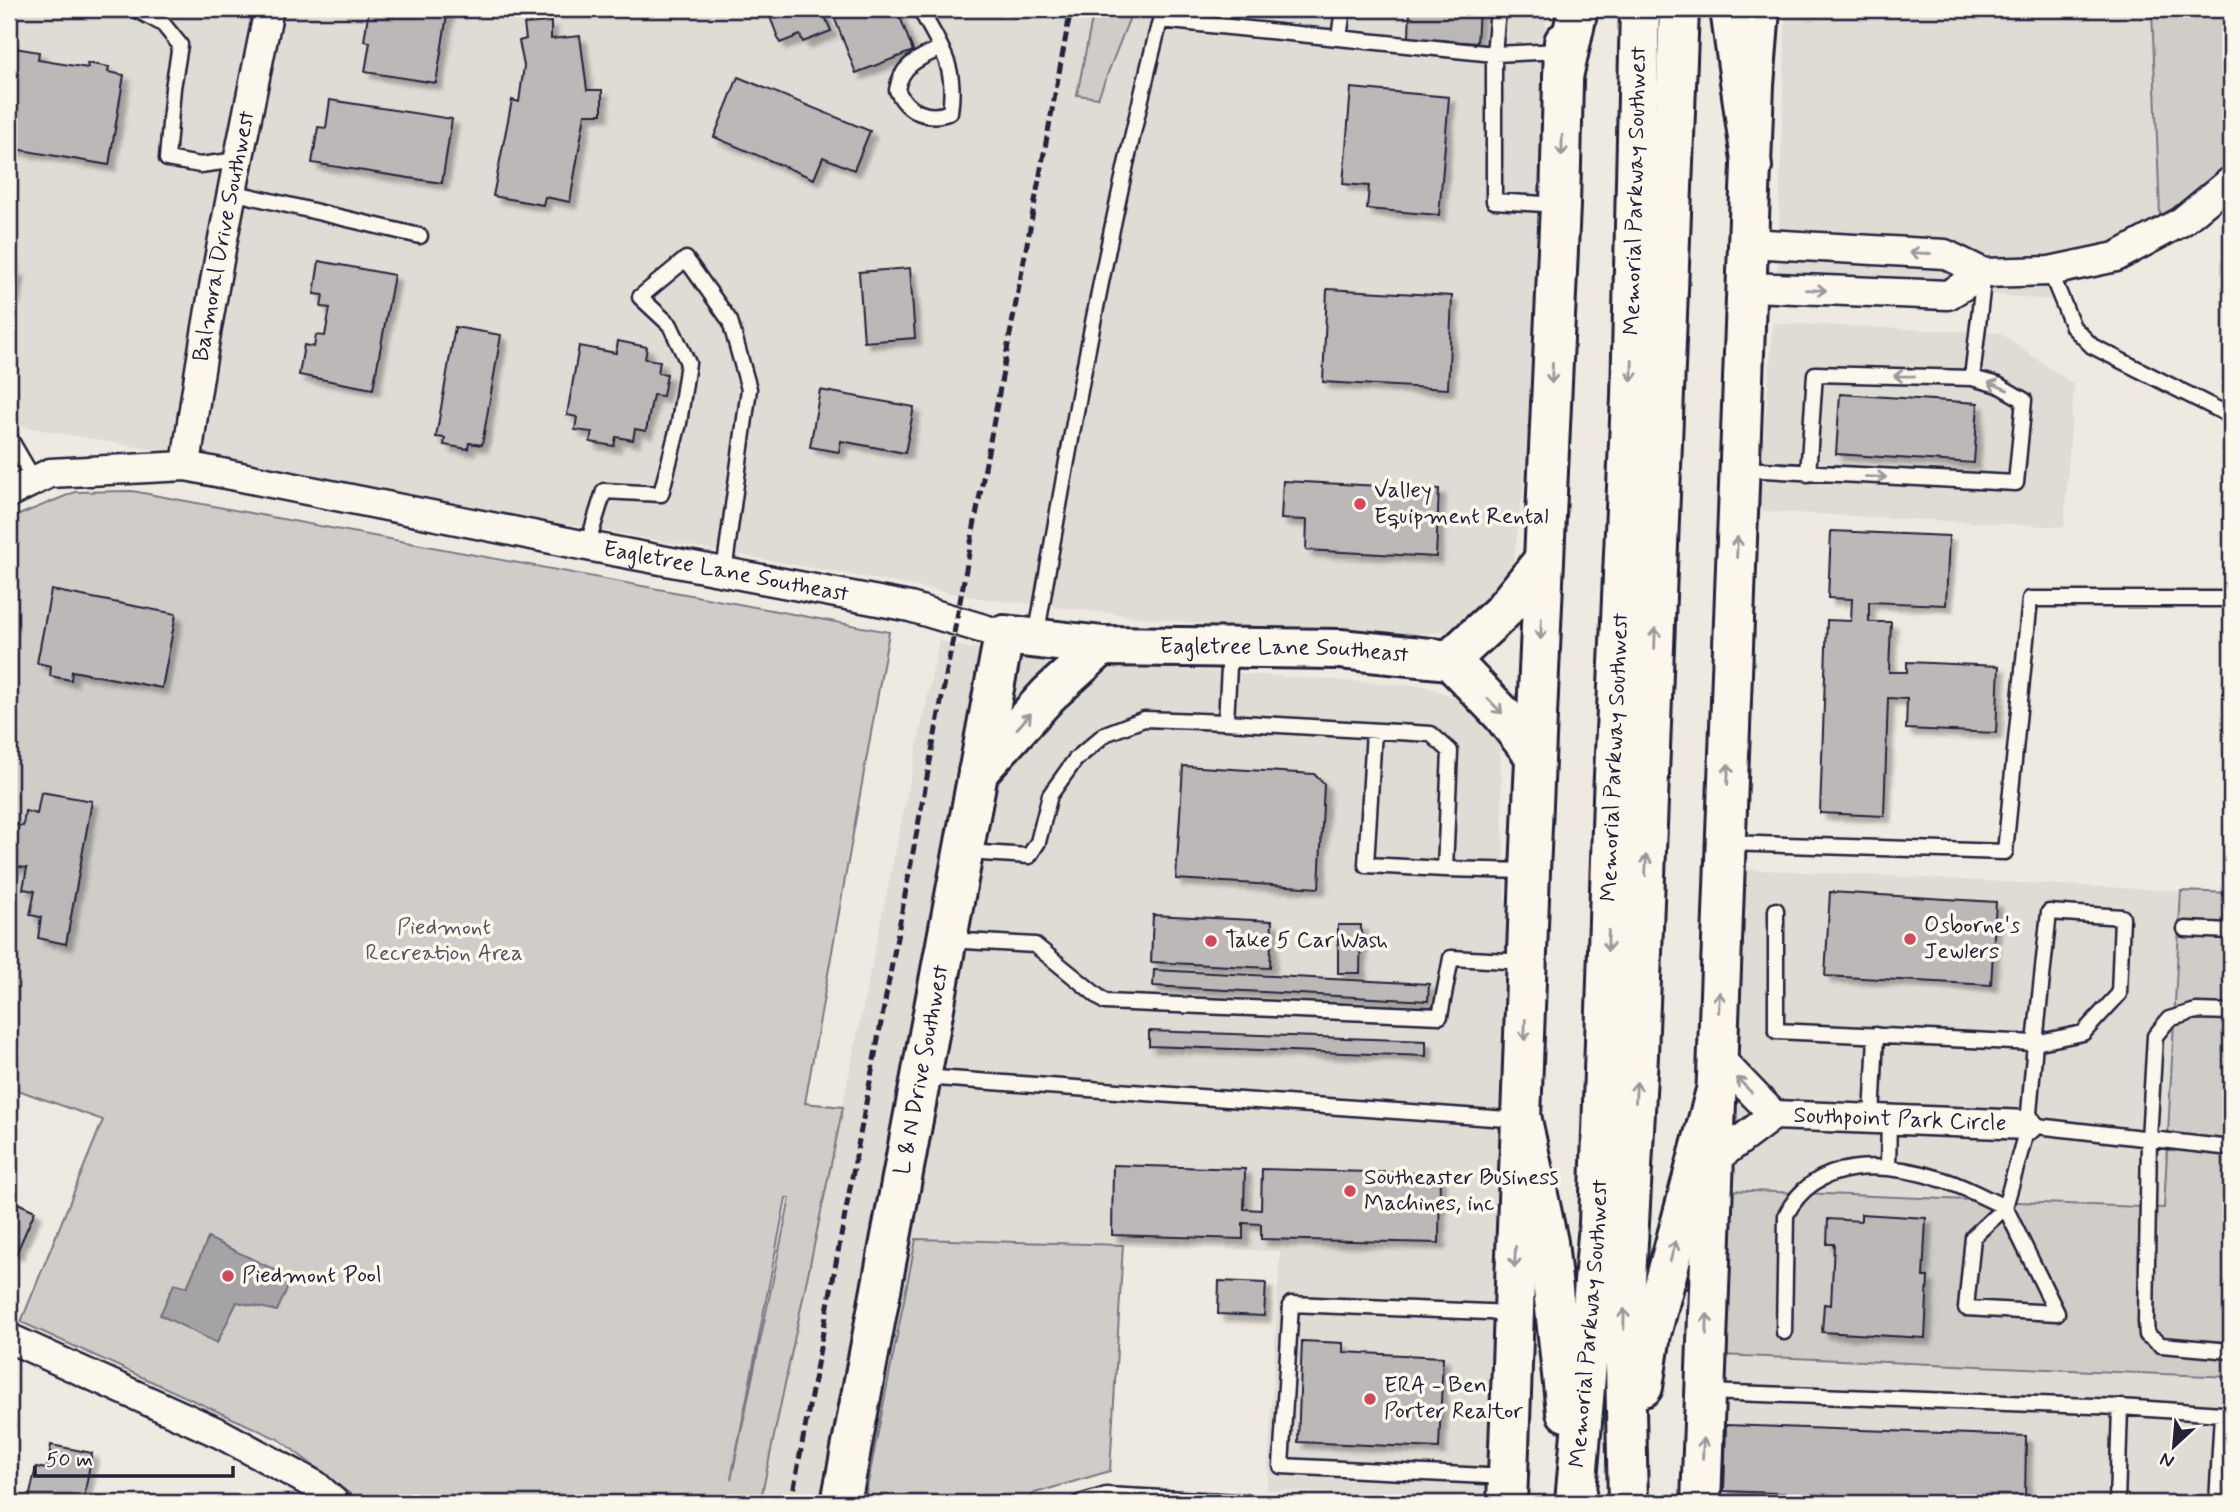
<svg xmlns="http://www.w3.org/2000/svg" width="2240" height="1512" font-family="Mynerve,sans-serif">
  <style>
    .built { fill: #dfdbd5 }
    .green { fill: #d0cdc9; stroke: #797882; stroke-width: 2; fill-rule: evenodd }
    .water { fill: #a6a3a7; stroke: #716f7c; stroke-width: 2 }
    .building { fill: #bcb8b8; stroke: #22223b; stroke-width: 2; filter: url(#shadow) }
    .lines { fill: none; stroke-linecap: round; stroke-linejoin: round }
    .lane-casing { stroke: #22223b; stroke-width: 19 }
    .street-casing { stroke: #22223b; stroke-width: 33 }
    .secondary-casing { stroke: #22223b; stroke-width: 44 }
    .highway-casing { stroke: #22223b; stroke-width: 44 }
    .lane { stroke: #fbf7ec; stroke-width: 14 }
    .street { stroke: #fbf7ec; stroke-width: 28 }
    .secondary { stroke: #fbf7ec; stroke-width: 38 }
    .highway { stroke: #fbf7ec; stroke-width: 38 }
    .rail { stroke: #22223b; stroke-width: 5; stroke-dasharray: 10 5; stroke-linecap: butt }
    .oneway { stroke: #99979c }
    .poi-dot { fill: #d1495b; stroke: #fbf7ec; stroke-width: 2.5 }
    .labels { text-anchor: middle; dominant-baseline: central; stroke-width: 7; stroke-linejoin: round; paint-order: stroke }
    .street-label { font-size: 23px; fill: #22223b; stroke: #fbf7ec }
    .poi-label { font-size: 23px; fill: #22223b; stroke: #fbf7ec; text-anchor: start }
    .park-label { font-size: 23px; fill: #565566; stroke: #fbf7ec }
  </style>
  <defs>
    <filter id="shadow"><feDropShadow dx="6" dy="6" stdDeviation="2" flood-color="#0004"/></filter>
  </defs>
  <rect width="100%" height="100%" fill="#eeeae2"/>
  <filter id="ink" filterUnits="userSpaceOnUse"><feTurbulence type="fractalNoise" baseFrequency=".0143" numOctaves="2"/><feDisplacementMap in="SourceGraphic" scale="14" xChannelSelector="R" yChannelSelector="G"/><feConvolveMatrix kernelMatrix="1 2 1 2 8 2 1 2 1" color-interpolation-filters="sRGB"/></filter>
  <g filter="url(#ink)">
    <!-- built -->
    <path class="built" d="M9 9H1094L1077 94 1098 98 1133 9H1547L1542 70 1540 256 1532 426 1510 586 1495 612 1446 632 1331 639 980 598 9 424Z
      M1786 9H2152L2160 215 2051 300 1777 274Z
      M1773 323 2000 333 2074 385 2064 527 1758 511Z
      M939 641 969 648 1172 669 1424 686 1462 700 1500 736 1506 922 1505 1078 1485 1499 1267 1490 1280 1251 916 1239 864 1503H760Z
      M1745 869 2181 891 2165 1208 1727 1190Z
      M1721 1355 2231 1377V1503H1718Z"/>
    <!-- green -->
    <path class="green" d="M1094 9H1133L1098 98 1077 95Z
      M2152 9H2231V200L2160 215Z
      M132 491 889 632 805 1103 843 1107 760 1503H362L280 1440 21 1322 103 1120 9 1087V519L75 492ZM786 1198H790L731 1480V1479Z
      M2181 891 2231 893V1377L1721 1355 1727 1190 2164 1208Z
      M916 1239 1123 1245 1110 1471 1035 1493 1023 1503H864Z"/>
    <!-- water -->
    <path class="water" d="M208 1238 292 1278 277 1311 237 1302 217 1343 160 1315 174 1284 187 1287Z"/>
    <!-- building -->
    <path class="building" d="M369 9H448L436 83 365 72 370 42 364 41Z
      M767 9H822L831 31 803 42 800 35 780 43Z
      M831 9H897L913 51 856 73Z
      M1410 9H1479L1477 43 1409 38Z
      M551 22V39L580 36 587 90H602V114H585L570 202 545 197 543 205 493 196 512 100 519 102 524 66 519 41 526 39 524 24Z
      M9 47 39 52 38 60 88 68 87 63 109 67 108 72 124 75 109 165 9 148Z
      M738 77 870 131 854 170 823 157 814 179 714 137Z
      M1351 88 1449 97 1439 215 1367 209 1369 186 1343 184Z
      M330 100 452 119 442 183 312 163 318 127 326 128Z
      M9 259 12 260 10 270 18 271 13 298 9 297Z
      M319 261 394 275 373 389 299 375 304 345 314 347 316 335 325 336 330 308 321 307 323 295 314 294Z
      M910 268 915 338 864 342 859 272Z
      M1327 289 1452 296 1448 389 1323 382Z
      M455 327 501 335 482 445 469 443 468 449 444 445 445 438 436 437Z
      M618 341 647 347 645 359 660 361 658 373 667 374 663 396 653 395 646 431 635 429 633 440 616 437 614 446 590 442 592 432 575 430 577 417 567 415 579 346 616 353Z
      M820 390 914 407 905 453 841 441 839 452 810 447Z
      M1840 394 1978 403 1974 463 1836 454Z
      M1283 481 1439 489 1436 557 1306 550 1307 520 1281 519Z
      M1831 531 1949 536 1946 605 1869 602V622H1891L1889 672H1907V662L1999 666 1996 733 1906 729 1907 699 1888 698 1884 816 1820 813 1827 620 1851 621 1852 599 1828 598Z
      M51 590 176 614 162 688 72 671 71 680 50 676 51 666 37 663Z
      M1183 766 1314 774 1324 784 1319 888 1176 879Z
      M41 792 92 801 66 944 38 938 41 917 30 915 35 891 23 889 27 868 12 866 15 849 9 848 11 824 23 826 25 811 37 814Z
      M1830 892 1996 902 1991 985 1825 976Z
      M1153 915 1272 921 1270 968 1151 962Z
      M1338 925H1361L1360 973H1338Z
      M1154 970 1429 984 1428 1001 1153 986Z
      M1149 1031 1426 1041V1056L1149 1046Z
      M1113 1165 1245 1169 1244 1209 1261 1210 1262 1169 1440 1174 1439 1243 1261 1239V1224L1243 1223V1239L1112 1235Z
      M9 1199 35 1211 16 1254 9 1250Z
      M1861 1214 1926 1218 1923 1277H1928L1925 1338 1822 1332 1824 1304 1831 1305 1834 1244H1827L1828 1219 1861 1221Z
      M1219 1281 1266 1283 1264 1316 1218 1314Z
      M1302 1341 1343 1343V1352L1443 1357 1439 1448 1298 1442Z
      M1726 1425 2026 1436 2025 1503 1724 1491Z
      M51 1445 92 1453 83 1503H28L36 1467 47 1469Z"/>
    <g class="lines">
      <!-- lane casing -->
      <g class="lane-casing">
        <path id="lane" d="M135 9 163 24 180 45 173 88 167 159 200 165 238 160
          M920 9C941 48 957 66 950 112 929 121 907 112 897 90 901 64 920 58 941 48
          M1498 9 1494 54 1562 51
          M1161 20 1494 54V201L1559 205
          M1339 38 1343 9
          M232 192 420 236
          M2050 271 2073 327 2092 346 2231 416
          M1972 378 1984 273
          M9 437 34 480
          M1743 469 2016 483 2024 400 1998 385 1972 378 1815 374 1808 474
          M587 546 604 491 661 494 679 423 688 363 670 325 640 297 686 259 730 321 749 389 724 572
          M1036 638C1072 427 1110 216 1163 9
          M1230 649 1226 722 1431 734 1450 751 1445 869 1527 871
          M1374 731 1366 865 1445 869
          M1727 843 2005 852 2030 599H2231
          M966 852 1029 856 1038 842 1050 795 1075 760 1105 734 1144 719 1226 722
          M1776 910V1031L2035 1043 2028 1125 2005 1207 2057 1313 1966 1308 1973 1237 2005 1207C1984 1198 1962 1185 1940 1179 1886 1162 1815 1156 1786 1215L1784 1332
          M2049 912 2122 917 2119 994 2083 1033 2035 1043Z
          M2185 929 2231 931
          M947 940 1035 945 1105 1002 1440 1016 1451 958 1527 962
          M2231 1012 2196 1011 2169 1019 2155 1036 2149 1139 2146 1322 2147 1335 2161 1345 2231 1351
          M923 1077 1521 1120
          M1872 1119 1876 1035
          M2028 1125 2231 1148
          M1888 1167 1889 1119
          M1706 1392 2120 1407 2117 1503
          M2120 1407 2222 1414 2217 1503
          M1507 1477 1281 1466 1291 1304 1512 1313
          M1079 1503 1106 1495 1258 1503"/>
      </g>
      <!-- street casing -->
      <g class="street-casing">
        <g id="street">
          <path d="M1749 243 1945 254 1984 273 2050 271 2116 257 2181 222 2231 181"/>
          <path d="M1748 287 1948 295 1984 273"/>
          <path id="s1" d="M186 466C206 312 238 161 269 9"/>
          <path id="s2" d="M9 493 50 473 186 466 587 546 910 607 1004 635"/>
          <path id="s3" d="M1774 1115 2028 1125"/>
          <path d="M1714 1160 1774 1115 1718 1057"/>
          <path d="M9 1338 221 1434 315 1485 335 1503"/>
        </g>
      </g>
      <!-- secondary casing -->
      <g class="secondary-casing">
        <g id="secondary">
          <path d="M1450 660 1501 613 1543 561"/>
          <path d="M978 772 1049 694 1102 646"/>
          <path id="s4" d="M841 1503 1004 635 1102 646 1340 649 1450 660 1502 714 1535 756"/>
          <path d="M1507 1503 1530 871 1560 205 1564 42"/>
          <path d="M1701 1503 1754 85 1760 9"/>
        </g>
      </g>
      <!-- highway casing -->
      <g class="highway-casing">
        <g id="highway">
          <path d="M1730 9 1752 167"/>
          <path d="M1563 77 1578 9"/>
          <path d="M1522 1120 1548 1242 1566 1412"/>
          <path d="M1643 1387 1651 1334 1715 1094"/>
          <path id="s5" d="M1575 1503 1599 1224 1613 798 1631 398 1640 9"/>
          <path d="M1628 1503 1624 1317 1638 1055 1679 9"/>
        </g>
      </g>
      <!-- lane -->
      <use href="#lane" class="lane"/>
      <!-- street -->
      <use href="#street" class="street"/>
      <!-- secondary -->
      <use href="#secondary" class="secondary"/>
      <!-- highway -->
      <use href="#highway" class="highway"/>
      <!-- rail -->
      <path class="rail" d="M791 1503 1071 9"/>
    </g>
    <!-- one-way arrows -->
    <defs><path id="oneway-shaft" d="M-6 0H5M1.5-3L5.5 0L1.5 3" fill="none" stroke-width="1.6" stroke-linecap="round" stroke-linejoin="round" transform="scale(1.75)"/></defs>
    <g class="oneway">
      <use href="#oneway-shaft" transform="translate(1562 146) rotate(91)"/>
      <use href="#oneway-shaft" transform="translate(1920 253) rotate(-177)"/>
      <use href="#oneway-shaft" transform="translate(1816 290) rotate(2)"/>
      <use href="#oneway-shaft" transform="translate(1632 371) rotate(91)"/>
      <use href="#oneway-shaft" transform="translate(1552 373) rotate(93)"/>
      <use href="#oneway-shaft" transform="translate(1904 376) rotate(-179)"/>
      <use href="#oneway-shaft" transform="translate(1998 386) rotate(-157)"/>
      <use href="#oneway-shaft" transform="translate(1876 477) rotate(2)"/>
      <use href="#oneway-shaft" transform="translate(1737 547) rotate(-88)"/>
      <use href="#oneway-shaft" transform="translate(1541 629) rotate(92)"/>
      <use href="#oneway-shaft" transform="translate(1655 638) rotate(-88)"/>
      <use href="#oneway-shaft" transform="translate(1495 706) rotate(46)"/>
      <use href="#oneway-shaft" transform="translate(1024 721) rotate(-48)"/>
      <use href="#oneway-shaft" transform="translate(1728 774) rotate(-88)"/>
      <use href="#oneway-shaft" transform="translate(1646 865) rotate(-88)"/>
      <use href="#oneway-shaft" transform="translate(1608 941) rotate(92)"/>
      <use href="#oneway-shaft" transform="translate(1719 1002) rotate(-88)"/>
      <use href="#oneway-shaft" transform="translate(1525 1030) rotate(92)"/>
      <use href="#oneway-shaft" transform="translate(1744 1085) rotate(-135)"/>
      <use href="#oneway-shaft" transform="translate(1636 1092) rotate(-87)"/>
      <use href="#oneway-shaft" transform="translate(1673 1251) rotate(-75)"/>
      <use href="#oneway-shaft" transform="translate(1515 1257) rotate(93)"/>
      <use href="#oneway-shaft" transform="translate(1624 1319) rotate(-89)"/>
      <use href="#oneway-shaft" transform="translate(1707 1324) rotate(-88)"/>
      <use href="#oneway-shaft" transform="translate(1703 1448) rotate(-88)"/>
    </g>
  </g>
  <!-- markers -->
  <g class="poi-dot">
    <circle cx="1360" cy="504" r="7"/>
    <circle cx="1910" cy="939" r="7"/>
    <circle cx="1211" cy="941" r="7"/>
    <circle cx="1350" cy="1191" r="7"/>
    <circle cx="228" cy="1276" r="7"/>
    <circle cx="1370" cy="1399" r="7"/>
  </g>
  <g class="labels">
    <!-- street labels -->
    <g class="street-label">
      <text stroke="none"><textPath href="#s5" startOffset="1314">Memorial Parkway Southwest</textPath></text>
      <text stroke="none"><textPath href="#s1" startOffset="233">Balmoral Drive Southwest</textPath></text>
      <text stroke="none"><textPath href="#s2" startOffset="732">Eagletree Lane Southeast</textPath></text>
      <text stroke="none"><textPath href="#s4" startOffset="1164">Eagletree Lane Southeast</textPath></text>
      <text stroke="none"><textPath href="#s5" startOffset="747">Memorial Parkway Southwest</textPath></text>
      <text stroke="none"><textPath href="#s4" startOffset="441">L &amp; N Drive Southwest</textPath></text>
      <text stroke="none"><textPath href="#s3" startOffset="126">Southpoint Park Circle</textPath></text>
      <text stroke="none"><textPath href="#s5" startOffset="180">Memorial Parkway Southwest</textPath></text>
    </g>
    <!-- poi labels -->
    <g class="poi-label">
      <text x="1374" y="491">Valley<tspan x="1374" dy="26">Equipment Rental</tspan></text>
      <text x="1924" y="926">Osborne's<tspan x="1924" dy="26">Jewlers</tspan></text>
      <text x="1225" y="941">Take 5 Car Wash</text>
      <text x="1364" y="1178">Southeaster Business<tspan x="1364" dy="26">Machines, inc</tspan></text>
      <text x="242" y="1276">Piedmont Pool</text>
      <text x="1384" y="1386">ERA - Ben<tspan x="1384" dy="26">Porter Realtor</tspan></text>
    </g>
    <!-- park labels -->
    <g class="park-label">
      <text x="444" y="928">Piedmont<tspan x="444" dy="26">Recreation Area</tspan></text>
    </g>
  </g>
  <!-- margin -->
  <rect width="2240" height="1512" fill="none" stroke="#fbf7ec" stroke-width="35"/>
  <rect x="18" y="18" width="2205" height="1477" fill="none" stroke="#22223b" stroke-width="2.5" filter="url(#ink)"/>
  <!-- north arrow -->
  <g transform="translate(2174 1446) rotate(206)" stroke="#fbf7ec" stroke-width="5" paint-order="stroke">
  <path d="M0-5L12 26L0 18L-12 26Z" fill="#22223b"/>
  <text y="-10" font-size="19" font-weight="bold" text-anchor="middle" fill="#22223b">N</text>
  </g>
  <!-- scale -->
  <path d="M35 1466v10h198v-10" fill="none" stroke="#22223b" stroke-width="3.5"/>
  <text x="46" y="1466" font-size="21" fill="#22223b" stroke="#fbf7ec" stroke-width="5" paint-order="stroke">50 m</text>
</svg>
